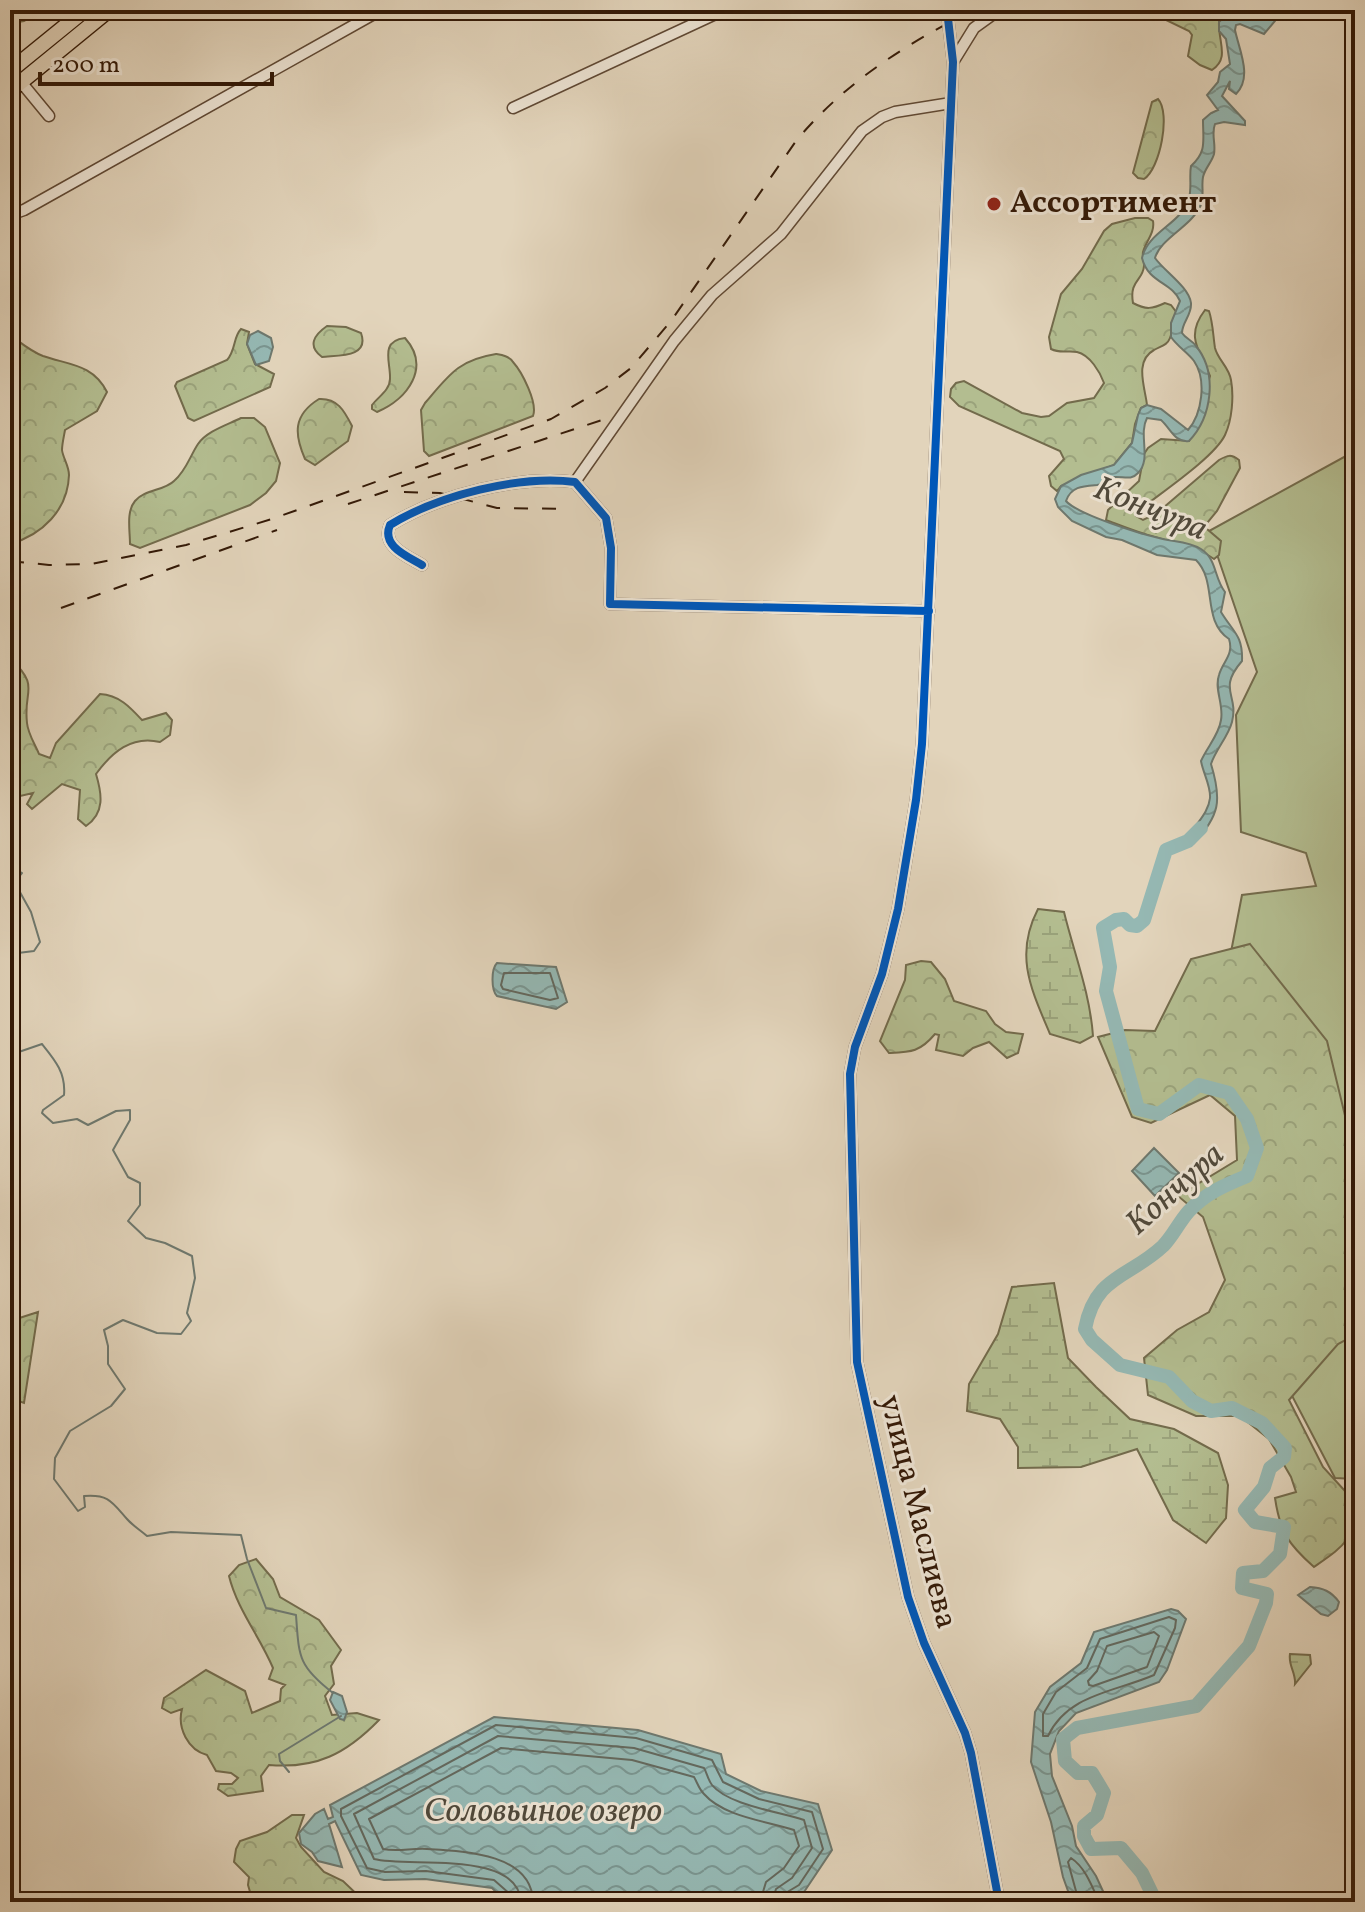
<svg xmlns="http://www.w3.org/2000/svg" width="1365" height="1912" font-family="Vollkorn,serif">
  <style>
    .green { fill: #b3bd90; stroke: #736b4c; stroke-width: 2 }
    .forest { fill: url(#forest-crowns); stroke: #736b4c; stroke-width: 2 }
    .wetland { fill: url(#wetland-marsh); stroke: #736b4c; stroke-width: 2 }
    .water { fill: url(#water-waves); stroke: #6e786e; stroke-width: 2 }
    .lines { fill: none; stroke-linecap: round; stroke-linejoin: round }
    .shore { stroke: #64685d; stroke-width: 2 }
    .stream { stroke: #6e786e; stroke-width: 2 }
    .river { stroke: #95b8b3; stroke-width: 14 }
    .minor-casing { stroke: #5f4834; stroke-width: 13 }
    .highway-casing { stroke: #331907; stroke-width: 17 }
    .minor { stroke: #ece3d3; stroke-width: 10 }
    .highway { stroke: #e2d4bb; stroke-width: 14 }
    .rail { stroke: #331907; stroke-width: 2; stroke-dasharray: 14 14; stroke-linecap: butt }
    .cycleway-casing { stroke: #ece3d3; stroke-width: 13 }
    .cycleway { stroke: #0057b8; stroke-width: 8 }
    .poi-dot { fill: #8f2418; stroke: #ece3d3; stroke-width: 3 }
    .labels { text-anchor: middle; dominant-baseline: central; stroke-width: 6; stroke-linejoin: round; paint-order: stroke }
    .poi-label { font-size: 32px; font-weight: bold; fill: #331907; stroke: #ece3d3; text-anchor: start }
    .street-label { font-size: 32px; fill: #331907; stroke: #ece3d3 }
    .water-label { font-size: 34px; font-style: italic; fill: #50493b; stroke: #ece3d3 }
  </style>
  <defs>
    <pattern id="forest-crowns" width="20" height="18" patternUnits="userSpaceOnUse" patternTransform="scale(2)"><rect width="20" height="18" fill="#b3bd90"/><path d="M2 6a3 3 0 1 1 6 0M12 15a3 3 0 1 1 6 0" fill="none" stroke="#9aa27b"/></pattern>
    <pattern id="wetland-marsh" width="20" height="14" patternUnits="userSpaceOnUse" patternTransform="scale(2)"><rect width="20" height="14" fill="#b3bd90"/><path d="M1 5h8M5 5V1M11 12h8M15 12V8" fill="none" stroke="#9aa27b"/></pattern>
    <pattern id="water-waves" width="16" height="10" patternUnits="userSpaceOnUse" patternTransform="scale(2)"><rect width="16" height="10" fill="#95b8b3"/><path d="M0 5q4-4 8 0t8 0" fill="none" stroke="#7a9590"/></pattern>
  </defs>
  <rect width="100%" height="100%" fill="#e2d4bb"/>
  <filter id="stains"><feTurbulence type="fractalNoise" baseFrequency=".0025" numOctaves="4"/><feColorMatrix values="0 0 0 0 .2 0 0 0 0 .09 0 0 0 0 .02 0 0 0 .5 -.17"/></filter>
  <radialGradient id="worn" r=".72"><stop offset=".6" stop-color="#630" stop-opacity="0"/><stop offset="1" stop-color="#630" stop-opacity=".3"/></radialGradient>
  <!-- green -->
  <path class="green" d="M10 10H42L24 21 12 23Z
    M1355 451V1230L1231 952 1242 895 1316 886 1306 853 1241 832 1236 715 1257 672 1209 531Z
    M1355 1236V1479L1335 1478 1289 1390Z"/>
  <!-- forest -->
  <path class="forest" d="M1174 10 1194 16 1210 10H1231L1219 22C1218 42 1230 58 1212 70L1200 65 1188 56 1192 35 1189 31 1166 20 1169 12Z
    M1158 99C1171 113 1160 169 1144 179L1138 178 1133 173 1152 102Z
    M1135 218H1148L1153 221C1155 233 1146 241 1143 252 1142 257 1145 261 1144 266 1143 281 1129 280 1133 303 1146 310 1152 309 1165 303L1171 305 1177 313C1172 322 1173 331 1170 338 1167 346 1160 346 1154 350 1134 361 1145 387 1147 405L1141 408 1135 424 1132 443 1114 465 1061 486 1057 491 1051 486 1049 476 1064 459 1060 451 959 406 950 397 951 389 956 383 964 381 1022 413 1041 417 1049 416 1067 403 1094 398 1104 383C1100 372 1090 355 1077 352 1067 350 1061 354 1051 349L1049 337 1061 294 1082 269 1104 231 1112 224Z
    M1205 310 1209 311C1213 323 1213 335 1215 348 1218 360 1229 367 1231 380 1234 397 1232 420 1225 435 1214 458 1159 494 1137 512L1136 516 1143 520 1156 514 1219 460C1228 455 1231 454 1239 460L1240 468 1217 511 1207 523V529L1221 541 1219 555 1214 559C1188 542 1183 546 1155 537 1139 533 1122 526 1106 520L1108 510 1139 481 1144 454 1148 448 1161 439 1189 441 1210 376C1199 350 1185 336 1205 310Z
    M327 326 346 327 361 333C370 358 337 355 322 357 307 346 314 335 327 326Z
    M241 329 249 332 247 344 255 364 274 374 270 387 194 421 188 418 175 386 177 382 227 360C236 350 233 337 241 329Z
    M10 335C20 342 30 351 43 356 69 365 93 364 107 392L97 411 65 430C64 436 62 444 62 450 63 458 69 466 69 475 68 510 42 535 10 544Z
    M405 338C431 367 408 399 377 412L372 409V405C378 397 390 390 390 379 391 363 379 341 405 338Z
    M496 354C502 355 509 356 513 362 522 372 538 403 533 416L429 456 424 451 421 410 425 403C449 375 458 360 496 354Z
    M319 399C337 398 344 410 352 426L348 441 315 465 305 459C294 434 293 415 319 399Z
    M241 418H254L265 427 280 463 276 481 266 493 250 505 140 548 130 544C130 530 126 512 135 501 145 489 164 491 174 481 186 471 190 456 198 444 207 431 227 425 241 418Z
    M10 658C41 688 23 688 27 723 28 734 35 744 39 754L50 758 56 743 100 694C119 695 130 707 142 720L166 713 172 720 170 735 160 742C132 735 112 752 96 774 102 794 105 813 86 826L78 819 80 790 62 784 32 809 27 804 33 793 16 797 10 792Z
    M1250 944 1327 1041 1355 1157V1335L1338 1344 1289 1400 1323 1467 1355 1502C1355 1540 1344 1546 1314 1567 1288 1544 1280 1532 1275 1498L1296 1492 1291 1477 1269 1439 1240 1416H1196L1148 1395 1144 1358 1177 1330 1209 1312 1225 1280 1203 1217 1178 1196 1237 1160 1235 1116 1210 1095 1151 1123 1132 1117 1098 1037 1125 1030 1155 1031 1191 959Z
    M921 961 931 962 945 979 954 1001 986 1011 995 1024 1006 1032 1023 1034 1018 1053 1007 1058 989 1042 973 1048 963 1056 936 1050 939 1035 935 1034C920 1052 911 1052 889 1053L880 1041 905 980 906 965Z
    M38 1312 24 1403 10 1398V1321Z
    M10 1437 17 1442 13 1567 10 1569Z
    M256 1559 273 1579 280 1597 319 1620 341 1650 331 1666 334 1684 325 1696 332 1715 357 1713 379 1720C346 1754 316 1769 269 1765L261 1776 263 1791 228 1796 218 1789 219 1784H232L238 1778 231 1773 216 1771 207 1755C188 1750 177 1728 182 1709L171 1713 162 1708 164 1698 206 1670 245 1691 252 1713 280 1701 281 1689 285 1685 269 1679 273 1668C260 1637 237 1609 229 1576L239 1565Z
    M292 1815H304L296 1838 301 1847 324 1872 343 1881 365 1902H253L248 1885 249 1877 234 1862 236 1849 240 1841 267 1832Z"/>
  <!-- wetland -->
  <path class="wetland" d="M1038 909 1064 912C1074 953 1090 993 1093 1036L1080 1043 1050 1034C1031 989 1014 955 1038 909Z
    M1054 1283 1068 1358 1096 1387 1130 1419 1174 1429 1218 1453 1228 1485 1226 1518 1206 1543 1173 1520 1137 1449 1081 1467 1018 1468V1447L1000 1419 967 1411 969 1384 998 1334 1012 1287Z
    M1290 1654 1310 1655 1311 1664 1295 1684C1296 1673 1288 1665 1290 1654Z"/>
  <!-- water -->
  <path class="water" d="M1231 10H1241L1255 15 1262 10H1275V21L1264 34 1240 24 1236 25 1235 30C1239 50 1253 77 1236 94L1229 89 1230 81 1222 96 1245 121V125L1224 122 1215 124C1211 134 1216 143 1214 154 1212 162 1205 168 1203 177 1201 187 1205 196 1200 207 1190 227 1160 239 1155 258 1164 271 1189 287 1191 303 1192 315 1182 322 1182 333 1186 339 1192 340 1196 346 1218 373 1212 417 1189 441 1175 443 1171 429 1161 420L1147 418C1138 435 1152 459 1138 473 1131 481 1123 476 1114 477 1108 478 1103 484 1097 485 1084 486 1071 486 1066 501 1077 514 1140 534 1159 538 1173 542 1188 541 1201 549 1217 559 1214 578 1225 592L1221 612C1233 632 1243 635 1242 661 1217 690 1239 694 1232 722 1228 737 1216 749 1211 764 1222 800 1220 816 1193 844L1188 843C1189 828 1208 817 1210 798 1211 786 1203 773 1201 761 1207 747 1219 735 1221 720 1224 705 1214 689 1219 675 1223 661 1234 655 1229 639 1201 620 1218 582 1196 560L1157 555 1122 540 1106 537 1072 521 1058 507 1055 499 1061 486 1081 475 1114 465 1132 443 1138 415 1141 408 1147 405 1161 409 1188 430C1202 414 1207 380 1194 361 1188 353 1177 346 1171 337V323L1180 301C1172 282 1148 283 1142 258 1148 231 1182 224 1189 198 1192 188 1189 176 1191 166 1207 152 1203 141 1203 120L1211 113 1218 110 1207 95 1218 82 1220 72 1230 64 1226 39 1219 31V22Z
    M258 331 271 338 273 347 269 361 256 365 247 344 250 335Z
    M497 963 556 967 567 1002 556 1009 497 996C491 990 491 969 497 963Z
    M1154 1148 1179 1173 1155 1196 1132 1171Z
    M1310 1587C1323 1588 1331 1591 1339 1602L1337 1609 1328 1616 1321 1614 1298 1595Z
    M1171 1609 1178 1611 1186 1619 1167 1670 1159 1682 1076 1713 1059 1731 1050 1754 1052 1776 1072 1826 1076 1846 1096 1876 1108 1902H1072L1063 1877 1051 1822 1031 1762 1035 1712 1050 1687 1081 1663 1094 1632Z
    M333 1692 342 1696 347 1712 344 1720 340 1719 330 1700Z
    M494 1717 638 1730 721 1754 726 1774 761 1791 818 1804 832 1850 804 1892 783 1902H506L492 1888 425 1879 384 1880 361 1875 335 1821 329 1824 342 1867 318 1861 312 1852 301 1844 299 1833 315 1814 324 1809 328 1819 333 1817 330 1805Z"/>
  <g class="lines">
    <!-- shore -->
    <path class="shore" d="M504 973H550L558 998 550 1000 503 989 501 985Z
      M1169 1617 1176 1620 1175 1628 1154 1675C1115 1692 1068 1694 1048 1736H1043V1714L1056 1692 1087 1668 1100 1639Z
      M1154 1632 1159 1636 1147 1667 1093 1686 1089 1685 1088 1681 1097 1671 1107 1646Z
      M511 1902 510 1894 494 1880 426 1871 385 1872 367 1868 341 1816V1809L496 1725 636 1738 712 1760 723 1782 759 1799 812 1812 823 1849 799 1885 784 1894 782 1902
      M521 1902C518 1849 409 1868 374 1859L354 1814 498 1736 634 1748 704 1768C707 1773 708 1780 712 1785 728 1805 780 1812 804 1820L812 1848 792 1878 776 1889 772 1902
      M533 1902C532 1853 463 1851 427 1849 412 1848 397 1852 383 1849L369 1819 501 1748 632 1760 694 1777C697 1782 699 1789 704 1794 724 1817 767 1821 794 1830L799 1846 784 1868 766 1882 760 1902
      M1079 1902 1068 1862 1071 1858C1085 1867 1092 1886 1099 1902"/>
    <!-- stream -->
    <path class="stream" d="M10 866 22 873 16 880V885L31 912 40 942 34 951 10 954
      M10 1055 42 1044C55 1060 66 1073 64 1095L43 1110 42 1113 53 1123 77 1119 88 1125 116 1111 130 1110V1120L113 1150 128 1177 140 1183V1205L128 1221 146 1238 165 1243 192 1256 195 1278 187 1313 191 1321 181 1334 157 1333 123 1320 104 1330 108 1346V1364L125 1389 111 1406 70 1431 55 1458 54 1479 78 1511 85 1507 84 1496C109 1494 112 1502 127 1519 132 1525 140 1530 147 1536L171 1532 241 1535 247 1559 266 1608 296 1615C299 1657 298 1666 333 1693
      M289 1772 280 1761 279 1754 341 1716"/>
    <!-- river -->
    <path class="river" d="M1156 1902 1142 1873 1121 1848 1091 1849 1084 1836V1826L1097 1815 1104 1793 1092 1773H1078L1065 1761 1063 1739 1077 1728 1196 1706 1249 1646 1266 1603 1267 1594 1242 1588 1243 1573 1263 1571 1280 1554 1284 1527 1255 1522 1245 1510 1264 1487 1270 1468 1284 1457 1285 1448 1262 1423 1232 1408 1211 1411 1192 1401 1169 1377 1120 1365 1092 1340 1085 1329C1095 1275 1129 1278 1163 1246 1173 1236 1179 1222 1189 1211 1206 1193 1225 1185 1247 1176L1257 1148 1247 1119 1229 1093 1199 1085 1159 1114 1138 1109 1106 991 1110 967 1103 928 1116 920 1124 919 1130 925 1137 926 1144 920 1166 850 1188 841 1201 828"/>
    <!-- minor casing -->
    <g class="minor-casing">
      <path id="minor" d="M947 10 953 62 922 744 916 800 898 909 882 974 855 1047 850 1074 857 1362 908 1597 924 1643 965 1733 971 1753 999 1902
        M953 62 974 28 999 10
        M21 82 49 116
        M513 108 724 10
        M10 215 24 210 381 10
        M575 482 674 341 712 295 781 234 862 131 882 117 895 112 951 103
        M422 565C407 556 381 546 390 525 439 495 519 475 575 482L606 518 611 548 610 604 929 611"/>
    </g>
    <!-- highway casing -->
    <g class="highway-casing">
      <path id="highway" d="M10 71 85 10
        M10 91 109 10"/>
    </g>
    <!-- minor -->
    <use href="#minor" class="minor"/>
    <!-- highway -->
    <use href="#highway" class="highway"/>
    <!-- rail -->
    <path class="rail" d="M404 492 440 493 497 508 570 509
      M348 504 602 420
      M10 561 49 565 91 564 186 545 272 519 551 419 605 388 631 368 671 321 796 141C844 83 906 44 973 10
      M61 608 277 530"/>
    <!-- cycleway casing -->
    <g class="cycleway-casing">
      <path id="cycleway" d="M947 10 953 62 922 744 916 800 898 909 882 974 855 1047 850 1074 857 1362 908 1597 924 1643 965 1733 971 1753 999 1902
        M422 565C407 556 381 546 390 525 439 495 519 475 575 482L606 518 611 548 610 604 929 611"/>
    </g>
    <!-- cycleway -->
    <use href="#cycleway" class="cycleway"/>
  </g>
  <!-- markers -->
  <circle class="poi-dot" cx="994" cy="204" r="8"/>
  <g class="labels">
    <!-- poi labels -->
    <g class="poi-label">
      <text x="1010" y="204">Ассортимент</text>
    </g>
    <!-- street labels -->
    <g class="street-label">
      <text transform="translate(917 1512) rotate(76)">улица Маслиева</text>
    </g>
    <!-- water labels -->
    <g class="water-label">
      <text transform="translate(1150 510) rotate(22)">Кончура</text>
      <text transform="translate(1176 1190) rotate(-42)">Кончура</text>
      <text x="543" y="1812">Соловьиное озеро</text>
    </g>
  </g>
  <!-- margin -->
  <rect width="1365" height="1912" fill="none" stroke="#e2d4bb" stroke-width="40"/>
  <rect x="12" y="12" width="1341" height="1888" fill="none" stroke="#331907" stroke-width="4"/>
  <rect x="20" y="20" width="1325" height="1872" fill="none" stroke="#331907" stroke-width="2"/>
  <!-- scale -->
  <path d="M40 72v12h232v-12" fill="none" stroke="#331907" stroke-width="4"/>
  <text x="52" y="72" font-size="24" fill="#331907" stroke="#ece3d3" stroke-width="6" paint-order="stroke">200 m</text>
  <rect width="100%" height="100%" filter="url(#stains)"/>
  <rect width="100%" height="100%" fill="url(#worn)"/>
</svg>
